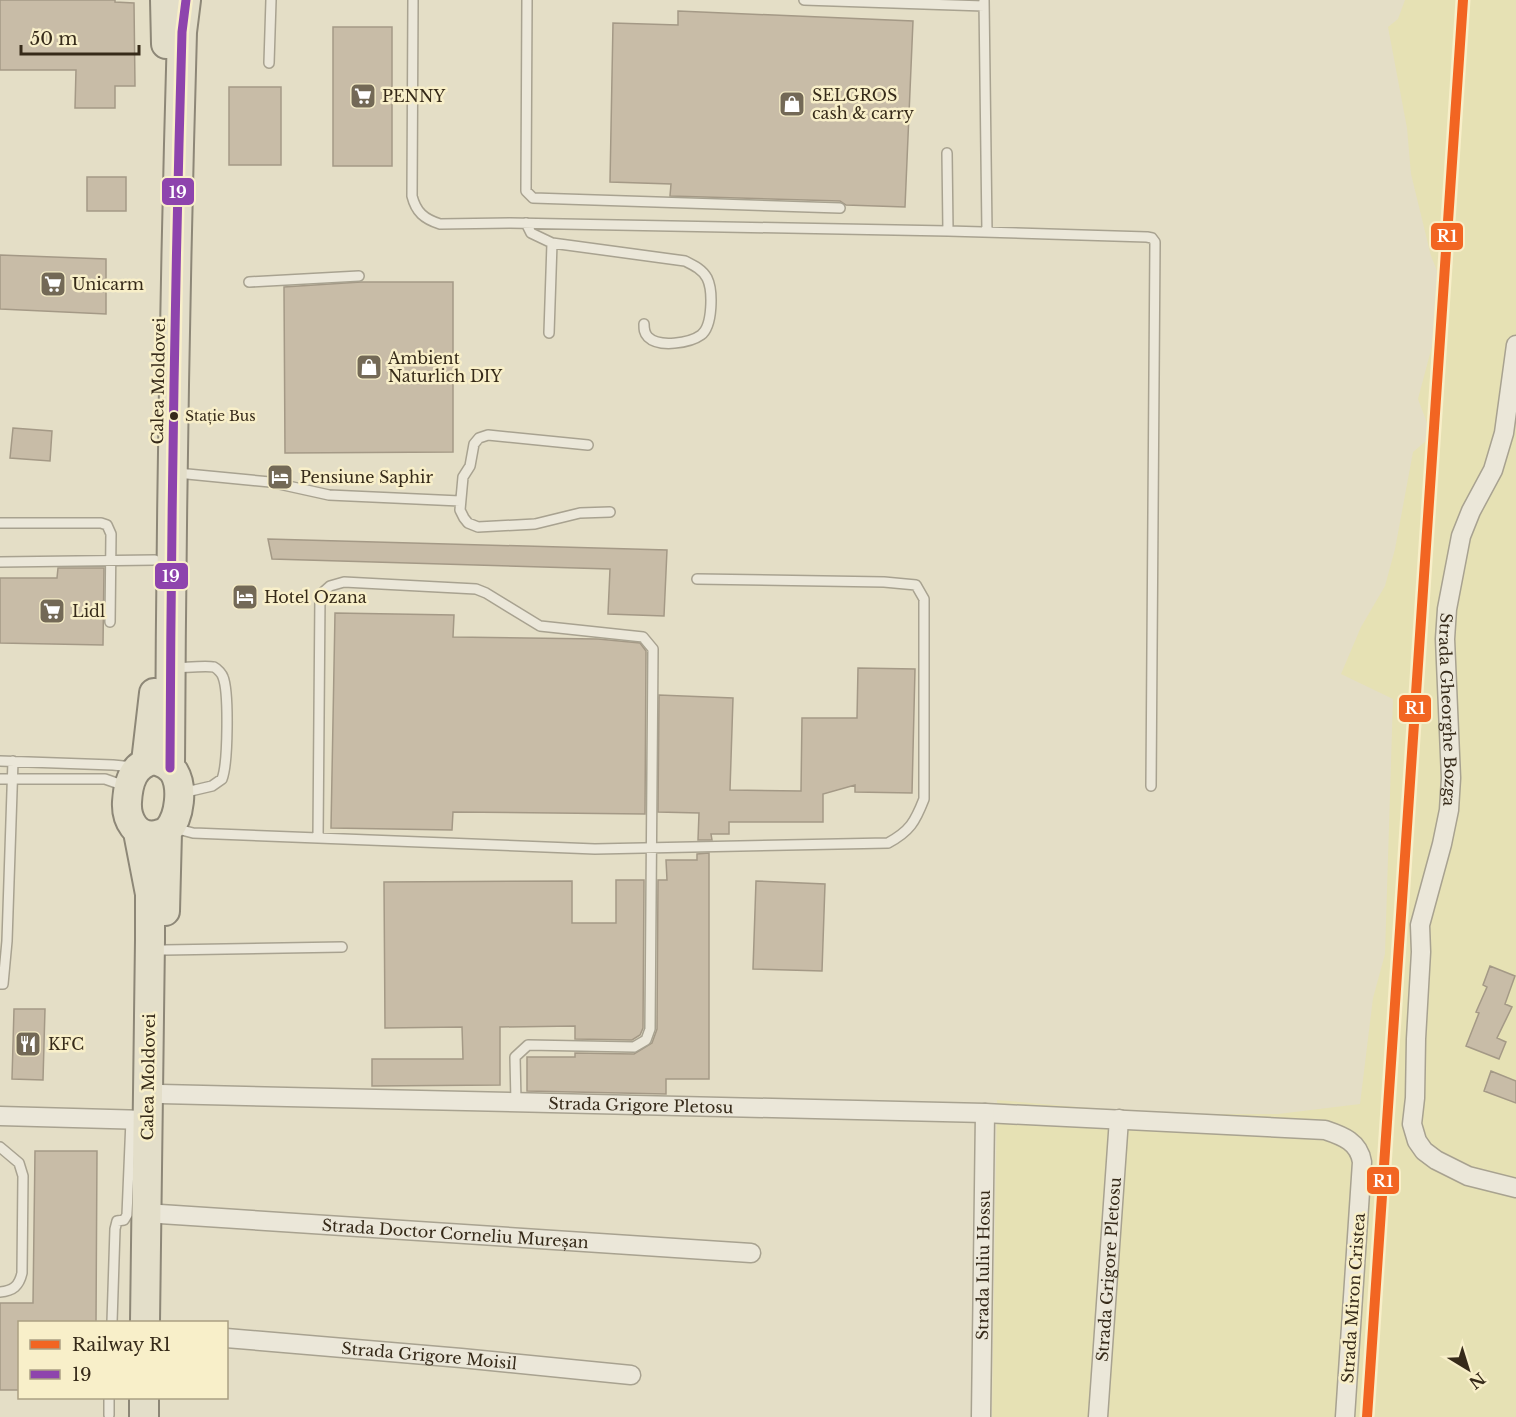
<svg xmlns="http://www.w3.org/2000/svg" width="1516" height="1417" font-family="'Libre Baskerville',serif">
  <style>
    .farmland { fill: #e6e1b4 }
    .building { fill: #c8bca7; stroke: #a49986; stroke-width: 1.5 }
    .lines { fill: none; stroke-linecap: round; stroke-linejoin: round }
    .service-casing { stroke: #a8a290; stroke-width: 12 }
    .minor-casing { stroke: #a8a290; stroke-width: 21 }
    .primary-casing { stroke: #8d8777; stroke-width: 32 }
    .service { stroke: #ebe7d9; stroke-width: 9 }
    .minor { stroke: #ebe7d9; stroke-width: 18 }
    .primary { stroke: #e3dec9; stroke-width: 28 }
    .bus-1-casing { stroke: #f8efc9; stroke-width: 14 }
    .bus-1 { stroke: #8e44ad; stroke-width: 9 }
    .rail-1-casing { stroke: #f8efc9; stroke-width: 15 }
    .rail-1 { stroke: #f26522; stroke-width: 10 }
    .bus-dot { fill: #362a19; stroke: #f8efc9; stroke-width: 2 }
    .labels { text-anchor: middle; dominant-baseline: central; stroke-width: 5; stroke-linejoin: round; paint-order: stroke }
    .bus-label { font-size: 14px; fill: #362a19; stroke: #f8efc9; text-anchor: start }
    .poi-label { font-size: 16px; fill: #362a19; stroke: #f8efc9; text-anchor: start }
    .street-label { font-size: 16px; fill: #362a19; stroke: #f8efc9 }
    .line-badge { stroke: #f8efc9; stroke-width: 2 }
    .badge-label { font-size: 16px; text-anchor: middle; font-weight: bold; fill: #fff }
  </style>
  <rect width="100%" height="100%" fill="#e4dec6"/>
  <!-- farmland -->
  <path class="farmland" d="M1405 0H1516V1417H992L997 1100 1137 1112 1190 1114H1278L1360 1104 1373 998 1385 954 1393 699 1341 674 1361 627 1385 586 1395 549 1413 452 1432 436 1418 399 1446 293 1431 256 1411 174 1407 128 1388 27 1398 19Z"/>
  <!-- building -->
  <path class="building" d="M0 0H115V2L134 3 135 86H115V108H75L76 70H0Z
    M678 11 913 21 905 207 846 205 840 201 670 196 671 184 610 182 613 23 678 25Z
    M333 27H392V166H333Z
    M229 87H281V165H229Z
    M87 177H126V211H87Z
    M0 255 106 259V314L0 309Z
    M361 282H453V452L285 453 284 287Z
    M13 428 52 431 50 461 10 458Z
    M268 539 667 550 664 616 608 614 610 569 272 559Z
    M58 568H104L103 645 0 643V578H57Z
    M335 613 454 615 453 637 598 639 640 643 646 651 645 814 453 812 452 830 331 828Z
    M858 668 915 669 912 793 855 792V785L823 794V822H729V834H711L712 840H698L699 813 658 812 659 695 733 698 730 790 801 791 802 718H857Z
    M709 853V1079H666V1094L527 1091V1057H575V1053L634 1054 652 1043 657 1029 658 880H667L666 860H697V854Z
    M616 880H644L643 1028 640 1035 632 1040 575 1039V1026L500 1027V1085L372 1086V1059H463L462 1027 385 1028 384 882 572 881V923H616Z
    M756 881 825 884 822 971 753 969Z
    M1490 966 1515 976 1505 1004 1512 1007 1497 1038 1506 1042 1499 1059 1466 1046 1479 1013 1476 1012 1487 987 1483 985Z
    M14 1009H45L43 1080 12 1079Z
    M1491 1071 1516 1081V1103L1484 1091Z
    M35 1151H97L96 1323H20V1390H0V1303H33Z"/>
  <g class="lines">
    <!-- service casing -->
    <g class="service-casing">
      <path id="service" d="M413 0 412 196C416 212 424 219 440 224L510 223 948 231 1147 237 1152 238 1155 242 1151 786
        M527 0 526 187V191L533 198 840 208
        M804 0 984 6
        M984 0 987 232
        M269 63 271 0
        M947 153 948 231
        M526 223 531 233 552 243 685 261C693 265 702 269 707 278 713 290 713 326 701 335 690 343 659 348 648 337 644 333 644 329 644 324
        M249 282 359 276
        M549 333 552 243
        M588 445 488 435 479 438 474 444 470 466 463 477 460 510 464 518 468 523 478 527 535 524 580 513 610 512
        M177 473 270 482 329 495 460 501
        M0 523H101L107 525 111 534 110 622
        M0 562 155 560
        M172 668C183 668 205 665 214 667 218 669 222 674 223 677 229 692 228 764 222 779L212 786 182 793
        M0 761 113 765 133 767
        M0 779H105L125 786
        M174 828 193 833 595 849 888 843C910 831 915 822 924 799V599L916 585 884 582 697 579
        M318 838 320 595 330 586 344 582 476 589 486 593 540 626 643 637 653 649 650 1029 646 1040 634 1047 528 1045 515 1057 516 1102
        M164 950 342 947
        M0 984H3L7 941 13 761
        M0 1147 19 1163 23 1176 22 1273C19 1286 13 1291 0 1292
        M112 1322 115 1229 117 1221 124 1220 127 1215 131 1120
        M109 1415V1398"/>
    </g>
    <!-- minor casing -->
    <g class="minor-casing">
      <g id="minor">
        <path id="s1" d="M1516 345 1504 433 1493 470 1471 511 1461 536 1447 609 1445 639 1451 778 1449 810 1442 844 1420 925 1421 952 1416 1039 1415 1098 1412 1124 1417 1141 1424 1151 1436 1160 1468 1176 1516 1188"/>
        <path id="s2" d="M161 1094 985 1113 1325 1130C1343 1136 1359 1142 1362 1162L1345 1417"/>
        <path d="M0 1116 147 1120"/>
        <path id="s3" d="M160 1214 751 1253"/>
        <path id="s4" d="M226 1338 461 1358 631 1375"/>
        <path id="s5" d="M981 1417 985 1113"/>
        <path id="s6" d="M1098 1417 1119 1119"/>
      </g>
    </g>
    <!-- primary casing -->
    <g class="primary-casing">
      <path id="primary" d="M165 0 166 44
        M154 760C162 762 169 765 174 772 183 787 180 817 168 830 165 833 160 834 156 835 136 839 126 819 127 802 128 783 133 764 154 760Z
        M146 762 154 693
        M170 768C171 522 175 277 182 32L186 0
        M138 832 150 894V940L145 1322
        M165 911 167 832
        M144 1417V1398"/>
    </g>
    <!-- service -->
    <use href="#service" class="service"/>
    <!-- minor -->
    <use href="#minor" class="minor"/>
    <!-- primary -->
    <use href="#primary" class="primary"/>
    <!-- bus-1 casing -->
    <g class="bus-1-casing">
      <path id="bus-1" d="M170 768C171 522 175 277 182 32L186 0"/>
    </g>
    <!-- bus-1 -->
    <use href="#bus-1" class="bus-1"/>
    <!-- rail-1 casing -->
    <g class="rail-1-casing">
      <path id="rail-1" d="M1367 1417 1463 0"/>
    </g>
    <!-- rail-1 -->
    <use href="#rail-1" class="rail-1"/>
  </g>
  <!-- icons -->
  <defs>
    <g id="supermarket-square" transform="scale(1.35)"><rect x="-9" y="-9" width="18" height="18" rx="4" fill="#736956" stroke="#f8efc9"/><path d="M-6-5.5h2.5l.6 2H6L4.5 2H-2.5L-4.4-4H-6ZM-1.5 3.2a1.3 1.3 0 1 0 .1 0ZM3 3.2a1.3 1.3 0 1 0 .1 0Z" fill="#fff"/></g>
    <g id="shop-square" transform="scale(1.35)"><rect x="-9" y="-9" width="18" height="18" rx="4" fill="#736956" stroke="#f8efc9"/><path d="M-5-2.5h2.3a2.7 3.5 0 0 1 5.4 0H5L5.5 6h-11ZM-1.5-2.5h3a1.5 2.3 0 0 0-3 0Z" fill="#fff"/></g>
    <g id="hotel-square" transform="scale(1.35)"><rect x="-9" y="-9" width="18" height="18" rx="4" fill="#736956" stroke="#f8efc9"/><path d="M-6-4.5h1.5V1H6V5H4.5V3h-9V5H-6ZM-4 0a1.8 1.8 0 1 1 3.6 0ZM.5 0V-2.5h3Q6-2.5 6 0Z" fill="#fff"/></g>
    <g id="restaurant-square" transform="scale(1.35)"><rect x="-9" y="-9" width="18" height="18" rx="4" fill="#736956" stroke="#f8efc9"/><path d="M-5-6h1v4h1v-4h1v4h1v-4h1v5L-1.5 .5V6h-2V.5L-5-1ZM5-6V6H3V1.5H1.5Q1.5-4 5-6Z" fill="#fff"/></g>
  </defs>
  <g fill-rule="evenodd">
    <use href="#supermarket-square" x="363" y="96"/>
    <use href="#shop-square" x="792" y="104"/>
    <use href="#supermarket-square" x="53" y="284"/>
    <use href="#shop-square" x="369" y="367"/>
    <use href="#hotel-square" x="280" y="477"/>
    <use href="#hotel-square" x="245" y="597"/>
    <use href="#supermarket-square" x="52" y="611"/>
    <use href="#restaurant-square" x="28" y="1044"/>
  </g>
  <!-- markers -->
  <circle class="bus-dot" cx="174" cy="416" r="5"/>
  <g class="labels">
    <!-- bus labels -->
    <g class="bus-label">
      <text x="185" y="416">Stație Bus</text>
    </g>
    <!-- poi labels -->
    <g class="poi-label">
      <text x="812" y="95">SELGROS<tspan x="812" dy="18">cash &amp; carry</tspan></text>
      <text x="382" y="96">PENNY</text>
      <text x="72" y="284">Unicarm</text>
      <text x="388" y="358">Ambient<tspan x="388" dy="18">Naturlich DIY</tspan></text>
      <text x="300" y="477">Pensiune Saphir</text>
      <text x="264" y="597">Hotel Ozana</text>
      <text x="72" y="611">Lidl</text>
      <text x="48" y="1044">KFC</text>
    </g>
    <!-- street labels -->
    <g class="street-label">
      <text transform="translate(158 381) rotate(-89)">Calea Moldovei</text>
      <text stroke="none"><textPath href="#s1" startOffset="376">Strada Gheorghe Bozga</textPath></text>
      <text transform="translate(148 1077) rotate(-89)">Calea Moldovei</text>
      <text stroke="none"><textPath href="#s2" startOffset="480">Strada Grigore Pletosu</textPath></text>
      <text stroke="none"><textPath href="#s3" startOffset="296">Strada Doctor Corneliu Mureșan</textPath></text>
      <text stroke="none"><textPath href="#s5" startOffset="152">Strada Iuliu Hossu</textPath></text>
      <text stroke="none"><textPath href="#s6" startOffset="148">Strada Grigore Pletosu</textPath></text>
      <text transform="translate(1353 1298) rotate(-86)">Strada Miron Cristea</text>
      <text stroke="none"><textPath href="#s4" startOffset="204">Strada Grigore Moisil</textPath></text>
    </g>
  </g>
  <g class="line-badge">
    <rect x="161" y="177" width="34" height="29" rx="6" fill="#8e44ad"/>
    <rect x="1430" y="222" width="34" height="29" rx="6" fill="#f26522"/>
    <rect x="154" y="562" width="35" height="28" rx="6" fill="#8e44ad"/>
    <rect x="1398" y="694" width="34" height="29" rx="6" fill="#f26522"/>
    <rect x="1366" y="1166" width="34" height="29" rx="6" fill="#f26522"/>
  </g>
  <g class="badge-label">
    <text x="178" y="198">19</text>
    <text x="1447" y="242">R1</text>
    <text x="171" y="582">19</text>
    <text x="1415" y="714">R1</text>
    <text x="1383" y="1187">R1</text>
  </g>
  <!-- legend -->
  <rect x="18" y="1321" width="210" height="78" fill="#f8efc9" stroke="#aaa083" stroke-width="1.5"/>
  <rect x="30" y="1340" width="30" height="9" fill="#f26522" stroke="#aaa083" stroke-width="1.5"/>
  <text x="72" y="1351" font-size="18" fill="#362a19">Railway R1</text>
  <rect x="30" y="1370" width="30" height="9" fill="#8e44ad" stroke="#aaa083" stroke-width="1.5"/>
  <text x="72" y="1381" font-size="18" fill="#362a19">19</text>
  <!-- north arrow -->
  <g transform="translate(1468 1369) rotate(142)" stroke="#f8efc9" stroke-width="4.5" paint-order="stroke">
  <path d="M0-4.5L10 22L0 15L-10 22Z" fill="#362a19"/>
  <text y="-9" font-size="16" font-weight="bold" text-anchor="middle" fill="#362a19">N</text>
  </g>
  <!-- scale -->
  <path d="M21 45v9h118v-9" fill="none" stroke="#362a19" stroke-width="3"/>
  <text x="30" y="45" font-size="18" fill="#362a19" stroke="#f8efc9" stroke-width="4.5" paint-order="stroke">50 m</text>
</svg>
